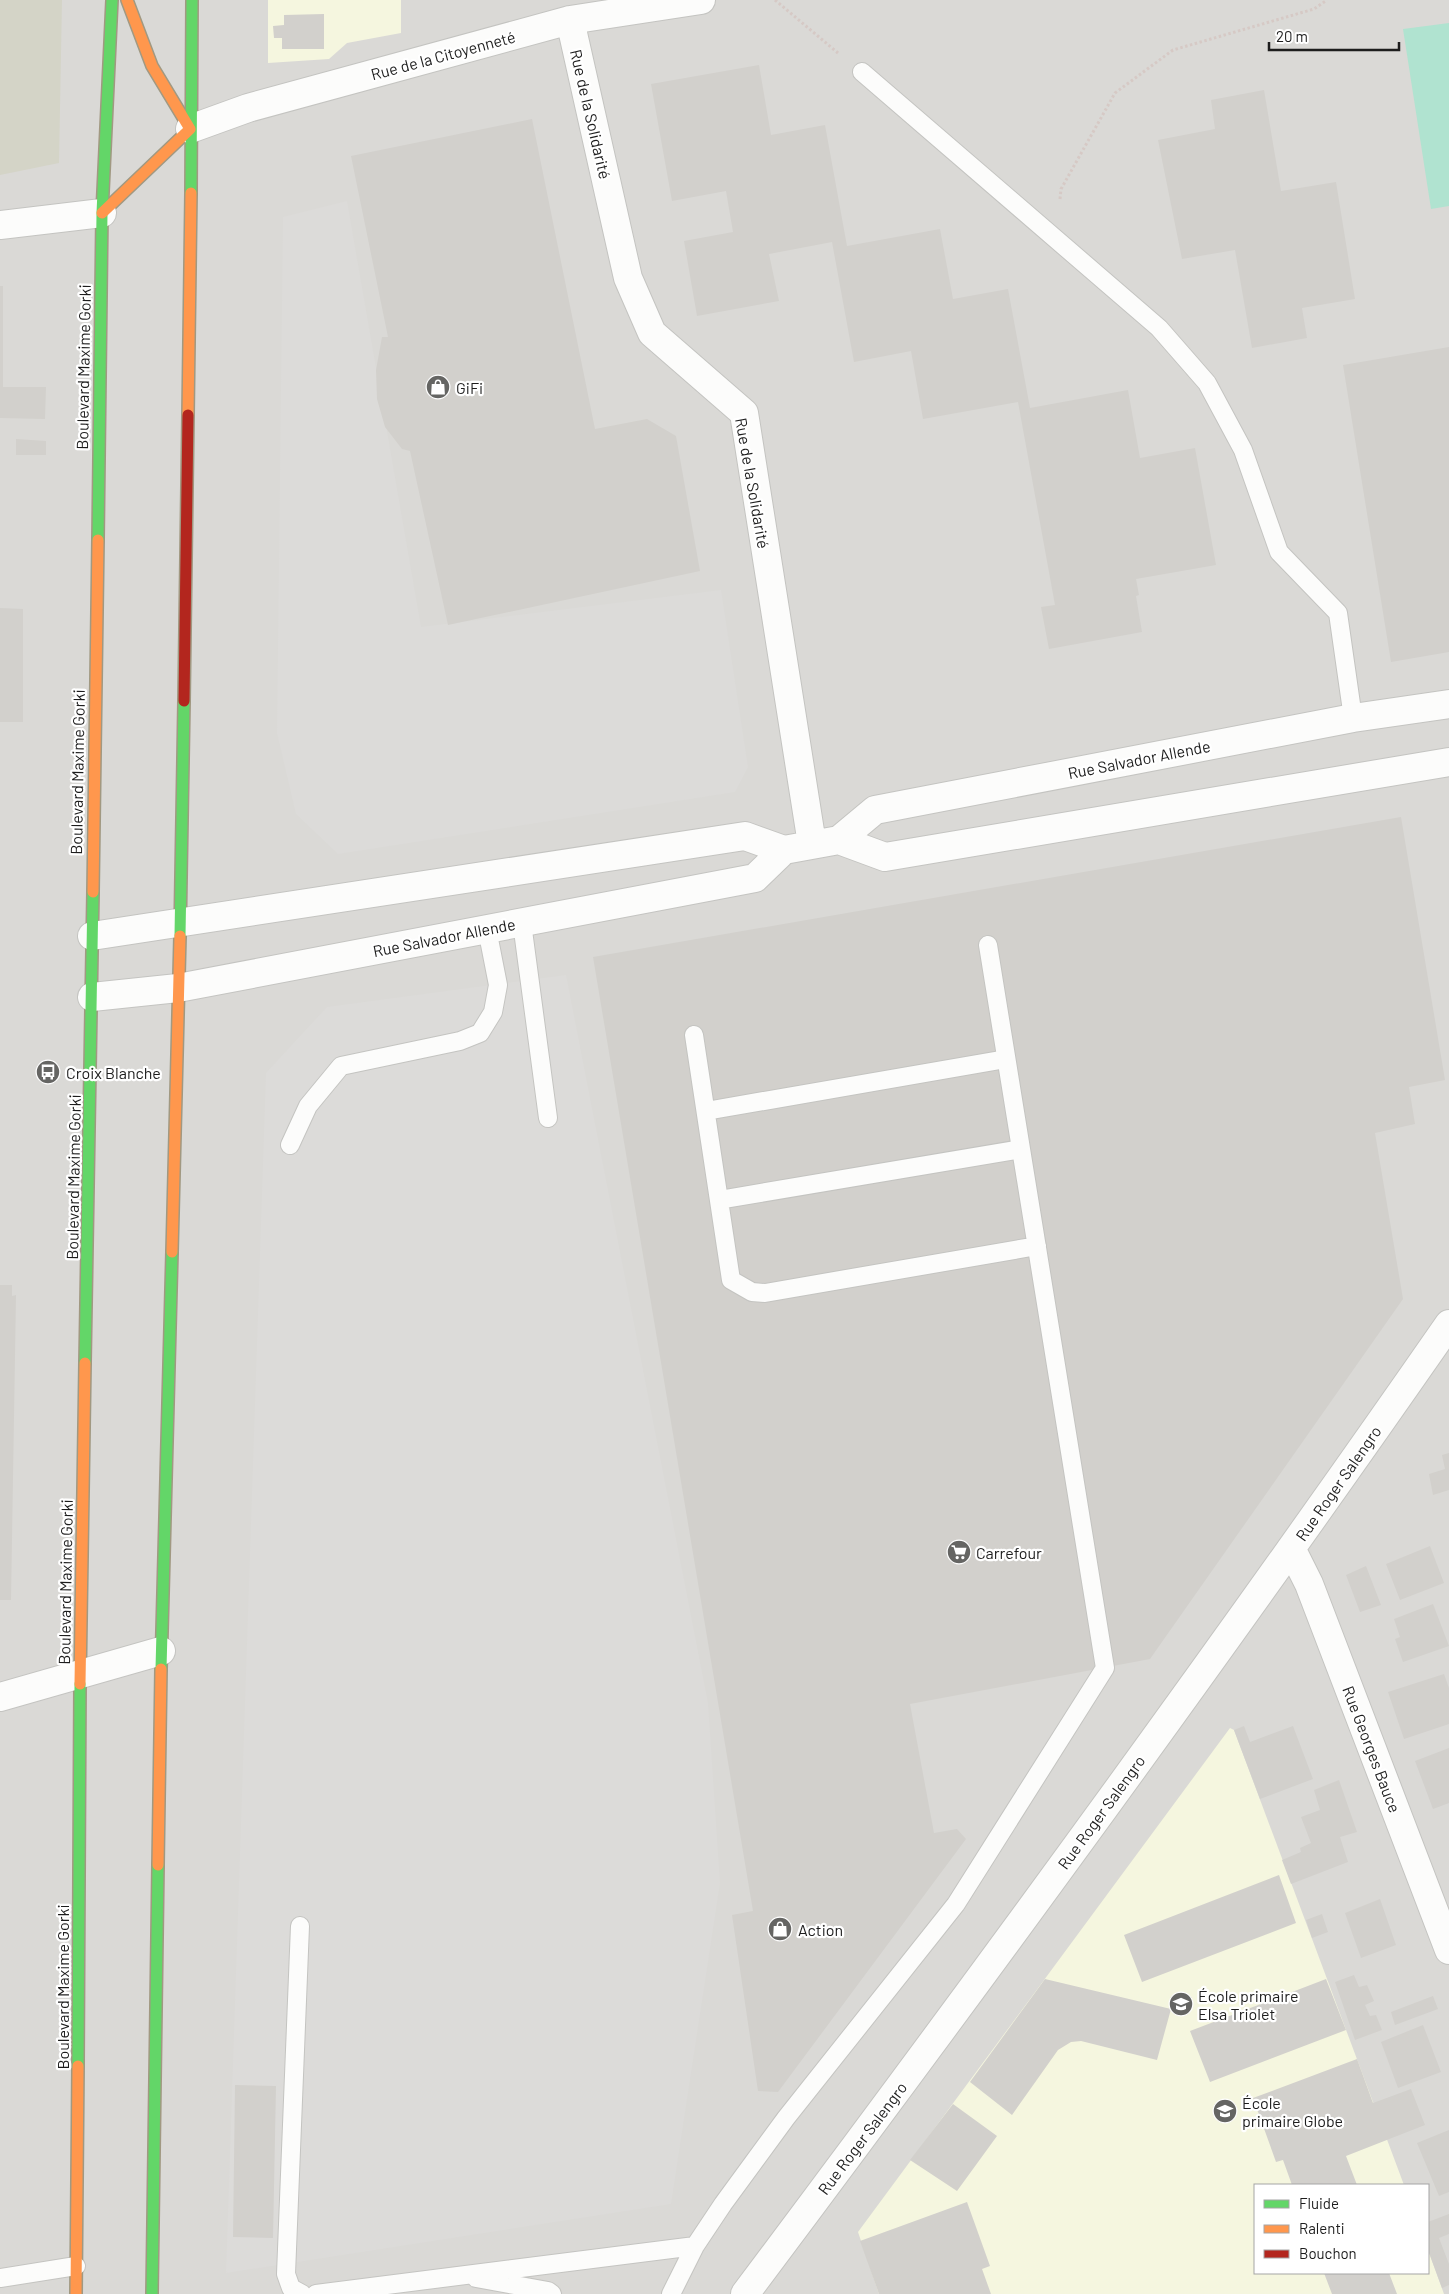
<svg xmlns="http://www.w3.org/2000/svg" width="1449" height="2294" font-family="Barlow,sans-serif">
  <style>
    .residential { fill: #dad9d6; fill-rule: evenodd }
    .education { fill: #f5f6df }
    .construction { fill: #d4d4c7 }
    .pitch { fill: #b0e3d0 }
    .parking { fill: #dcdbd9 }
    .building { fill: #d2d0cc }
    .lines { fill: none; stroke-linecap: round; stroke-linejoin: round }
    .lane-casing { stroke: #c4c4c1; stroke-width: 20 }
    .street-casing { stroke: #c4c4c1; stroke-width: 30 }
    .fast-casing { stroke: #a19982; stroke-width: 14 }
    .slow-casing { stroke: #a19982; stroke-width: 14 }
    .jam-casing { stroke: #a19982; stroke-width: 14 }
    .path { stroke: #d6c9c5; stroke-width: 3; stroke-dasharray: 2.5 2.5; stroke-linecap: butt }
    .lane { stroke: #fcfcfb; stroke-width: 18 }
    .street { stroke: #fcfcfb; stroke-width: 28 }
    .fast { stroke: #63d668; stroke-width: 11 }
    .slow { stroke: #ff974d; stroke-width: 11 }
    .jam { stroke: #b3261e; stroke-width: 11 }
    .labels { text-anchor: middle; dominant-baseline: central; stroke-width: 4.5; stroke-linejoin: round; paint-order: stroke }
    .street-label { font-size: 16px; fill: #1d1d1d; stroke: #fff }
    .poi-label { font-size: 16px; fill: #1d1d1d; stroke: #fff; text-anchor: start }
  </style>
  <rect width="100%" height="100%" fill="#ebeae5"/>
  <!-- residential -->
  <path class="residential" d="M0 0H1449V2294H0ZM1255 2185H1428V2273H1255Z"/>
  <!-- education -->
  <path class="education" d="M268 0H401V33L347 43 329 59 268 63Z
    M1230 1728 1234 1730 1404 2185H1255V2273H1428V2250L1444 2294H879L858 2232Z"/>
  <!-- construction -->
  <path class="construction" d="M0 0H62L59 163 0 175Z"/>
  <!-- pitch -->
  <path class="pitch" d="M1449 23V206L1431 209 1403 29Z"/>
  <!-- parking -->
  <path class="parking" d="M347 201 421 627 721 590 748 767 735 792 338 854 296 814 277 733 283 217Z
    M566 975 708 1703 720 1883 671 2204 226 2273 266 1073 327 1007Z"/>
  <!-- building -->
  <path class="building" d="M324 14V49H282V38H274L273 26 284 25V15Z
    M759 65 771 135 825 125 847 246 940 229 953 299 1008 289 1030 408 1128 390 1140 458 1195 448 1216 565 1136 579 1139 595 1136 596 1142 632 1049 649 1041 607 1055 605 1018 402 923 419 911 351 854 362 832 242 769 254 779 301 697 316 684 241 733 232 726 191 672 201 651 84Z
    M1264 90 1281 191 1336 182 1355 299 1302 308 1307 338 1252 348 1235 250 1182 259 1158 140 1215 129 1211 100Z
    M532 119 595 429 647 419 676 436 700 571 448 625 410 451 402 449 385 427 377 399 376 370 382 337H388L351 156Z
    M0 286H3V387H46L45 419 0 418Z
    M1449 347V652L1391 662 1343 365Z
    M16 439 46 441V455H16Z
    M0 608 23 609V722H0Z
    M1401 817 1445 1080 1409 1087 1415 1124 1375 1133 1403 1299 1150 1659 910 1704 934 1833 957 1829 966 1839 778 2092 758 2091 732 1915 753 1911 593 957Z
    M0 1285H12V1296L16 1295 11 1600H0Z
    M1449 1453V1490L1433 1495 1429 1474 1445 1469 1442 1455Z
    M1430 1546 1444 1583 1400 1600 1386 1564Z
    M1366 1566 1381 1605 1360 1612 1346 1575Z
    M1433 1604 1449 1646 1403 1662 1395 1639 1400 1637 1394 1619Z
    M1444 1674 1449 1688V1724L1404 1739 1388 1692Z
    M1244 1726 1250 1742 1293 1726 1313 1779 1260 1799 1234 1730Z
    M1449 1748V1803L1433 1809 1415 1761Z
    M1339 1780 1357 1832 1340 1837 1348 1862 1291 1884 1282 1860 1301 1852 1300 1848 1311 1843 1301 1817 1320 1810 1314 1790Z
    M1279 1875 1296 1923 1142 1982 1124 1935Z
    M1380 1899 1396 1945 1361 1958 1345 1913Z
    M1322 1914 1328 1932 1312 1938 1306 1920Z
    M1354 1975 1359 1987 1367 1985 1374 2001 1365 2005 1370 2016 1376 2015 1382 2030 1355 2040 1335 1982Z
    M1045 1979 1171 2009 1157 2060 1081 2041 1071 2042 1058 2050 1012 2115 970 2082Z
    M1326 1979 1346 2030 1210 2082 1190 2031Z
    M1433 1996 1438 2009 1395 2025 1391 2012Z
    M1423 2025 1441 2072 1398 2088 1381 2042Z
    M1357 2059 1373 2103 1411 2089 1425 2125 1346 2156 1357 2185H1292L1283 2160 1276 2162 1253 2098Z
    M235 2085 276 2086 273 2238 233 2237Z
    M953 2104 997 2136 957 2191 910 2160Z
    M1449 2130V2192L1439 2196 1417 2143Z
    M967 2202 990 2266 982 2269 991 2294H879L860 2241Z
    M1449 2214V2234L1439 2238 1449 2264V2285L1442 2288 1428 2250V2222Z
    M1324 2273H1389L1397 2294H1332Z"/>
  <g class="lines">
    <!-- lane casing -->
    <g class="lane-casing">
      <path id="lane" d="M862 72 1159 328 1207 383 1243 450 1279 552 1338 613 1353 718
        M522 923 548 1118
        M694 1035 731 1280 752 1292 765 1293 1037 1246
        M706 1111 1006 1059
        M290 1145 308 1106 341 1066 460 1041 480 1033 493 1012 498 985 487 929
        M719 1200 1021 1149
        M300 1926 286 2274 291 2288 302 2294
        M0 2278 76 2266
        M476 2278 548 2291 552 2294
        M316 2294 695 2246
        M671 2294 695 2246 723 2204 786 2118 956 1904 1105 1668 988 945"/>
    </g>
    <!-- street casing -->
    <g class="street-casing">
      <path id="street" d="M570 20 628 278 652 333 744 413 812 844
        M190 129 248 108 570 20 701 0
        M0 225 102 213
        M839 840 875 810 1353 718 1449 704
        M92 936 745 836 784 850 839 840 885 857 1449 762
        M92 997 178 988 755 878 784 850
        M1292 1550 1309 1584 1449 1950
        M0 1697 161 1651
        M745 2294C985 1974 1221 1652 1449 1324"/>
    </g>
    <!-- fast casing -->
    <g class="fast-casing">
      <path id="fast" d="M191 193 192 0
        M98 540 102 213 112 0
        M180 936 184 701
        M85 1363 93 892
        M161 1669 172 1252
        M78 2066 80 1684
        M152 2294 158 1865"/>
    </g>
    <!-- slow casing -->
    <g class="slow-casing">
      <path id="slow" d="M102 213 190 129 152 66 127 0
        M188 415 191 193
        M93 892 98 540
        M172 1252 180 936
        M80 1684 85 1363
        M158 1865 161 1669
        M76 2294 78 2066"/>
    </g>
    <!-- jam casing -->
    <g class="jam-casing">
      <path id="jam" d="M184 701 188 415"/>
    </g>
    <!-- path -->
    <path class="path" d="M775 0 838 53
      M1060 199 1061 189 1115 93 1173 50 1314 9 1327 0"/>
    <!-- lane -->
    <use href="#lane" class="lane"/>
    <!-- street -->
    <use href="#street" class="street"/>
    <!-- fast -->
    <use href="#fast" class="fast"/>
    <!-- slow -->
    <use href="#slow" class="slow"/>
    <!-- jam -->
    <use href="#jam" class="jam"/>
  </g>
  <!-- icons -->
  <defs>
    <g id="shop-disc" transform="scale(1.25)"><circle r="9.5" fill="#656563" stroke="#fff"/><path d="M-5-2.5h2.3a2.7 3.5 0 0 1 5.4 0H5L5.5 6h-11ZM-1.5-2.5h3a1.5 2.3 0 0 0-3 0Z" fill="#fff"/></g>
    <g id="bus-disc" transform="scale(1.25)"><circle r="9.5" fill="#656563" stroke="#fff"/><path d="M-5-6H5V4H4V6H2V4H-2V6H-4V4H-5ZM-3.5-4V0h7V-4ZM-3.5 1.2v1.5H-2V1.2ZM2 1.2v1.5H3.5V1.2Z" fill="#fff"/></g>
    <g id="supermarket-disc" transform="scale(1.25)"><circle r="9.5" fill="#656563" stroke="#fff"/><path d="M-6-5.5h2.5l.6 2H6L4.5 2H-2.5L-4.4-4H-6ZM-1.5 3.2a1.3 1.3 0 1 0 .1 0ZM3 3.2a1.3 1.3 0 1 0 .1 0Z" fill="#fff"/></g>
    <g id="school-disc" transform="scale(1.25)"><circle r="9.5" fill="#656563" stroke="#fff"/><path d="M0-5L7-2L0 1L-7-2ZM-4 1L0 2.5L4 1V4Q0 6-4 4Z" fill="#fff"/></g>
  </defs>
  <g fill-rule="evenodd">
    <use href="#shop-disc" x="438" y="387"/>
    <use href="#bus-disc" x="48" y="1072"/>
    <use href="#supermarket-disc" x="959" y="1552"/>
    <use href="#shop-disc" x="780" y="1929"/>
    <use href="#school-disc" x="1181" y="2004"/>
    <use href="#school-disc" x="1225" y="2111"/>
  </g>
  <g class="labels">
    <!-- street labels -->
    <g class="street-label">
      <text transform="translate(443 55) rotate(-15)">Rue de la Citoyenneté</text>
      <text transform="translate(591 114) rotate(77)">Rue de la Solidarité</text>
      <text transform="translate(83 367) rotate(-89)">Boulevard Maxime Gorki</text>
      <text transform="translate(753 483) rotate(80)">Rue de la Solidarité</text>
      <text transform="translate(1139 759) rotate(-11)">Rue Salvador Allende</text>
      <text transform="translate(77 772) rotate(-89)">Boulevard Maxime Gorki</text>
      <text transform="translate(444 937) rotate(-11)">Rue Salvador Allende</text>
      <text transform="translate(73 1177) rotate(-89)">Boulevard Maxime Gorki</text>
      <text transform="translate(1338 1483) rotate(-55)">Rue Roger Salengro</text>
      <text transform="translate(65 1582) rotate(-89)">Boulevard Maxime Gorki</text>
      <text transform="translate(1372 1749) rotate(69)">Rue Georges Bauce</text>
      <text transform="translate(1101 1812) rotate(-54)">Rue Roger Salengro</text>
      <text transform="translate(62 1987) rotate(-90)">Boulevard Maxime Gorki</text>
      <text transform="translate(862 2138) rotate(-53)">Rue Roger Salengro</text>
    </g>
    <!-- poi labels -->
    <g class="poi-label">
      <text x="456" y="387">GiFi</text>
      <text x="66" y="1072">Croix Blanche</text>
      <text x="976" y="1552">Carrefour</text>
      <text x="798" y="1929">Action</text>
      <text x="1198" y="1995">École primaire<tspan x="1198" dy="18">Elsa Triolet</tspan></text>
      <text x="1242" y="2102">École<tspan x="1242" dy="18">primaire Globe</tspan></text>
    </g>
  </g>
  <!-- legend -->
  <rect x="1254" y="2184" width="175" height="90" fill="#ffffff" stroke="#a5a5a5"/>
  <rect x="1264" y="2200" width="25" height="8" fill="#63d668" stroke="#a5a5a5"/>
  <text x="1299" y="2209" font-size="15" fill="#1d1d1d">Fluide</text>
  <rect x="1264" y="2225" width="25" height="8" fill="#ff974d" stroke="#a5a5a5"/>
  <text x="1299" y="2234" font-size="15" fill="#1d1d1d">Ralenti</text>
  <rect x="1264" y="2250" width="25" height="8" fill="#b3261e" stroke="#a5a5a5"/>
  <text x="1299" y="2259" font-size="15" fill="#1d1d1d">Bouchon</text>
  <!-- scale -->
  <path d="M1269 42v8h130v-8" fill="none" stroke="#1d1d1d" stroke-width="2.5"/>
  <text x="1276" y="42" font-size="15" fill="#1d1d1d" stroke="#ffffff" stroke-width="4" paint-order="stroke">20 m</text>
</svg>
